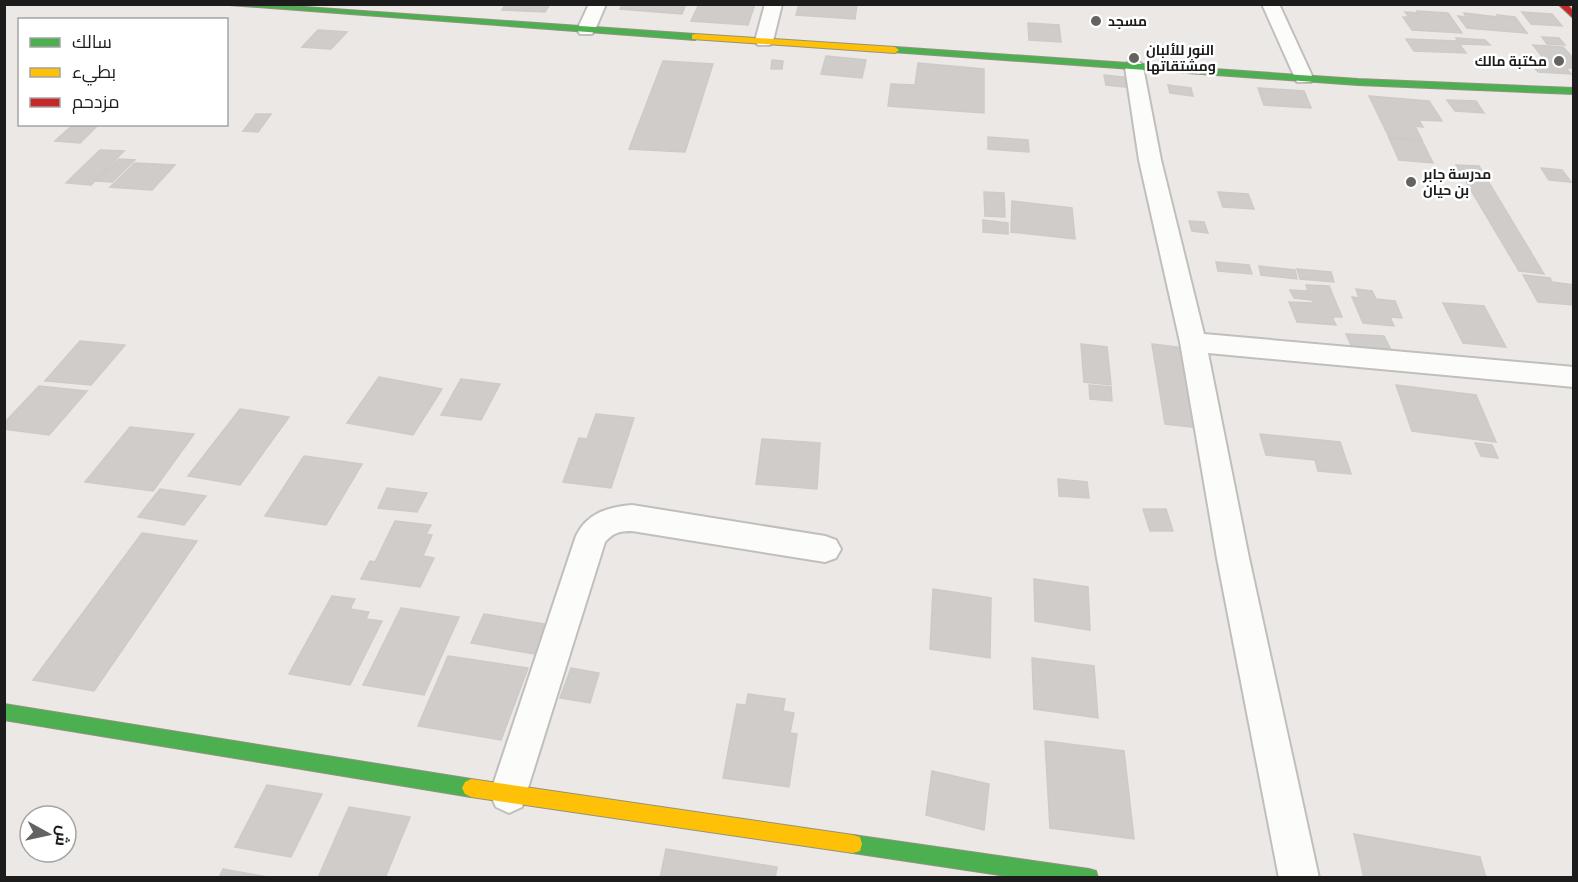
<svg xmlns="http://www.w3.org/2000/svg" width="1578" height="882" font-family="Signika,Cairo,sans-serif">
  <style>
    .building { fill: #d0ccca; stroke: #cecac7; stroke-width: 1.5 }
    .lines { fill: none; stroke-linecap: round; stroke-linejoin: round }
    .street-casing { stroke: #c0bfbd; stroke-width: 4 }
    .fast-casing { stroke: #93927f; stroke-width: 2 }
    .slow-casing { stroke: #93927f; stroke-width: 2 }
    .jam-casing { stroke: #93927f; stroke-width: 2 }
    .street { fill: #fcfcfb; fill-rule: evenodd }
    .fast { fill: #4caf50; fill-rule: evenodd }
    .slow { fill: #ffc107; fill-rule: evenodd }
    .jam { fill: #c62828; fill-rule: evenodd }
    .poi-dot { fill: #646362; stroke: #fff; stroke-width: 2 }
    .labels { text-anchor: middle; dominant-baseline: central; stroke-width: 5; stroke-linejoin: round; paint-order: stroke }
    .far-poi-label { font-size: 14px; font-weight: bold; fill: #1c1c1c; stroke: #fff; text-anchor: start }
  </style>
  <rect width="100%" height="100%" fill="#ebe8e5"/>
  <!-- building -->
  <path class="building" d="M506 4H550L545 12 502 10Z
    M623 4H686L682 14 620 9Z
    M699 4H755L748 25 691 21Z
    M799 4H857L855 19 796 15Z
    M1417 11 1448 13 1462 33 1412 30 1403 17H1409L1405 12 1418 13Z
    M1522 12 1552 14 1562 26 1531 24Z
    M1464 13 1498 17 1497 15 1515 17 1527 33 1467 28 1458 16 1466 17Z
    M1028 23 1059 25 1061 42 1029 40Z
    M318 30 347 32 331 49 302 47Z
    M1542 37 1559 38 1565 45 1547 44Z
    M1456 38 1485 40 1490 45 1460 44Z
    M1406 39 1457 41 1466 53 1414 51Z
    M1533 45 1563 47 1574 59V68H1566L1571 74 1538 72 1531 63 1548 64Z
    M826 56 866 60 862 78 821 74Z
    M772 60 783 61 782 69H771Z
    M663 61 713 64 685 152 629 149Z
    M918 63 984 69V113L888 106 891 84 915 85Z
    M1104 75 1132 78 1134 88 1106 85Z
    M1168 85 1191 88 1193 96 1170 93Z
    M1258 88 1304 91 1311 108 1264 105Z
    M1369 96 1429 101 1442 121 1419 120 1423 127 1415 126 1422 140 1389 137Z
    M1447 100 1476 101 1484 113 1455 111Z
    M256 114H271L258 132 243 131Z
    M74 124H99L80 143 55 141Z
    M988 137 1028 140 1029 152 988 149Z
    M1389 138 1422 141 1433 163 1399 160Z
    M100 150 124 151 91 185 66 183Z
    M119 159 135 160 112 182 96 181Z
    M135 163 175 165 152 190 110 187Z
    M1456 165 1479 166 1544 274 1519 271Z
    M1541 168 1562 170 1571 182 1549 180Z
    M984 192 1004 193 1005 217 985 216Z
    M1218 192 1248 194 1254 209 1223 207Z
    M1012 201 1072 208 1075 239 1011 232Z
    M983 220 1008 223V234L983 232Z
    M1189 221 1204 222 1208 233 1192 231Z
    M1216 262 1249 265 1252 274 1218 271Z
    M1259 266 1295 270 1297 279 1261 275Z
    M1297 269 1331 272 1334 282 1300 279Z
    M1523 275 1550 278 1552 282 1574 285V305L1538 302Z
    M1306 285 1329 286 1342 317H1332L1336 325 1297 322 1289 302 1313 303 1312 300 1294 298 1290 290 1308 291Z
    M1356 289 1372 291 1376 299 1395 301 1402 318 1390 317 1394 326 1363 323 1352 297 1359 298Z
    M1443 303 1484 306 1506 347 1463 343Z
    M1346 334 1384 336 1391 350 1352 347Z
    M80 341 125 345 91 385 45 381Z
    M1081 344 1107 347 1111 385 1084 382Z
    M1152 344 1184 348 1199 428 1165 424Z
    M379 377 442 389 413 435 347 423Z
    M461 379 500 384 481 420 441 415Z
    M1089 385 1111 387 1112 401 1090 399Z
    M1396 385 1476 395 1496 442 1412 431Z
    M39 386 87 391 49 435 4 429V423Z
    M240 409 289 417 240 485 188 476Z
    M596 414 634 418 611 488 563 482 579 438 587 439Z
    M130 427 194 434 153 491 85 482Z
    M1260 434 1340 442 1351 474 1318 471 1315 460 1266 455Z
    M762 439 820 443 817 489 756 484Z
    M1475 443 1492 445 1498 458 1481 456Z
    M304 456 362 464 326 525 265 516Z
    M1058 479 1087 482 1089 498 1059 496Z
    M387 488 427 493 417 512 378 508Z
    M160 489 206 496 184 525 138 517Z
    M1143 509H1166L1173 531H1150Z
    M395 521 431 525 426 534 432 535 423 556 434 558 420 587 361 579 370 561 375 562Z
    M142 533 197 541 94 691 33 680Z
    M1034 579 1088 587 1090 630 1035 621Z
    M933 589 991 598 990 658 930 649Z
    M332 596 355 599 350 609 369 612 366 619 382 621 350 685 289 674Z
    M401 608 459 617 424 695 363 685Z
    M484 614 551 625 540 655 471 643Z
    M448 656 528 668 501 740 418 726Z
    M1032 658 1094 666 1098 718 1034 709Z
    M571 668 599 673 590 703 560 698Z
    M748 694 785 699 783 711 794 713 790 733 797 734 789 787 723 778 737 704 746 705Z
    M1045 741 1124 751 1134 839 1050 828Z
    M932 771 989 784 984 830 926 815Z
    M267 785 322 794 291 857 235 847Z
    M349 807 410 817 385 878H318Z
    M1354 834 1480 857 1486 878H1364Z
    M666 849 777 867 775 878H660Z
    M223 869 273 878H219Z"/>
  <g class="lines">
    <!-- street casing -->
    <g class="street-casing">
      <path id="street" d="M589 4H606L595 30 592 34H580L577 30Z
        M765 4H782L773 41 770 45H758L755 41Z
        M1262 4H1279L1313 78 1311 82H1297L1295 78Z
        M1134 61 1141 63 1143 67 1161 160 1204 334 1574 367V387L1208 353 1249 558 1319 878H1279L1217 558 1180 342 1139 160 1125 67 1127 63Z
        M632 505 825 536 836 540 841 549 836 558 825 562 632 531C619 531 613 533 605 542L522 807 509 813 496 807 490 794 576 536C587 513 608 507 632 505Z"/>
    </g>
    <!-- fast casing -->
    <g class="fast-casing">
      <path id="fast" d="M216 4H262L695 34 699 37 695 40Z
        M895 47 1358 79 1574 88V94L1358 85 892 52 891 50Z
        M4 704 471 779 477 782 480 788 477 794 471 797 4 720Z
        M853 835 1089 869 1096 871 1098 878H1020L853 853 846 851 844 844 846 837Z"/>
    </g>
    <!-- slow casing -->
    <g class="slow-casing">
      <path id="slow" d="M695 34 895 47 899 50 895 53 692 39V35Z
        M471 779 853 835 860 837 862 844 860 851 853 853 471 797 465 794 462 788 465 782Z"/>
    </g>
    <!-- jam casing -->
    <g class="jam-casing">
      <path id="jam" d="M1558 4H1567L1574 12V19Z"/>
    </g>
    <!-- street -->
    <use href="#street" class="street"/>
    <!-- fast -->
    <use href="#fast" class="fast"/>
    <!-- slow -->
    <use href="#slow" class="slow"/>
    <!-- jam -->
    <use href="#jam" class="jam"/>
  </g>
  <!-- markers -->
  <g class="poi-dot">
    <circle cx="1096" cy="21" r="6"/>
    <circle cx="1134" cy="58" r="6"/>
    <circle cx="1559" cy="61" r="6"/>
    <circle cx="1411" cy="182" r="6"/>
  </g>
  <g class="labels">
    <!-- far-poi labels -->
    <g class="far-poi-label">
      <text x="1108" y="21">مسجد</text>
      <text x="1146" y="50">النور للألبان<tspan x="1146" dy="16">ومشتقاتها</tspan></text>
      <text x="1547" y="61" text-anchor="end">مكتبة مالك</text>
      <text x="1423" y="174">مدرسة جابر<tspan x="1423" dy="16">بن حيان</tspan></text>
    </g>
  </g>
  <!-- border -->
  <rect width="1578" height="882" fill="none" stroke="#1c1c1c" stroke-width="12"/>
  <!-- legend -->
  <rect x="18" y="18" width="210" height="108" fill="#ffffff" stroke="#a4a4a4" stroke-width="1.5"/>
  <rect x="30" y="38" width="30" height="9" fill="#4caf50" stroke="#a4a4a4" stroke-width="1.5"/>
  <text x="72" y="48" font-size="18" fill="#1c1c1c">سالك</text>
  <rect x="30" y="68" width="30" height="9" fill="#ffc107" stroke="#a4a4a4" stroke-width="1.5"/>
  <text x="72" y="78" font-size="18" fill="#1c1c1c">بطيء</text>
  <rect x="30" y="98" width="30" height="9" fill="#c62828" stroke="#a4a4a4" stroke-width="1.5"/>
  <text x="72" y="108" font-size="18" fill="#1c1c1c">مزدحم</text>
  <!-- north arrow -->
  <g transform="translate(48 834) rotate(98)"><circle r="28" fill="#ffffff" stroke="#a4a4a4" stroke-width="1.5"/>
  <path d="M0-4.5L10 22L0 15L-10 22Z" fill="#646362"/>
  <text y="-9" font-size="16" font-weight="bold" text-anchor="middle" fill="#1c1c1c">ش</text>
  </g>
</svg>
